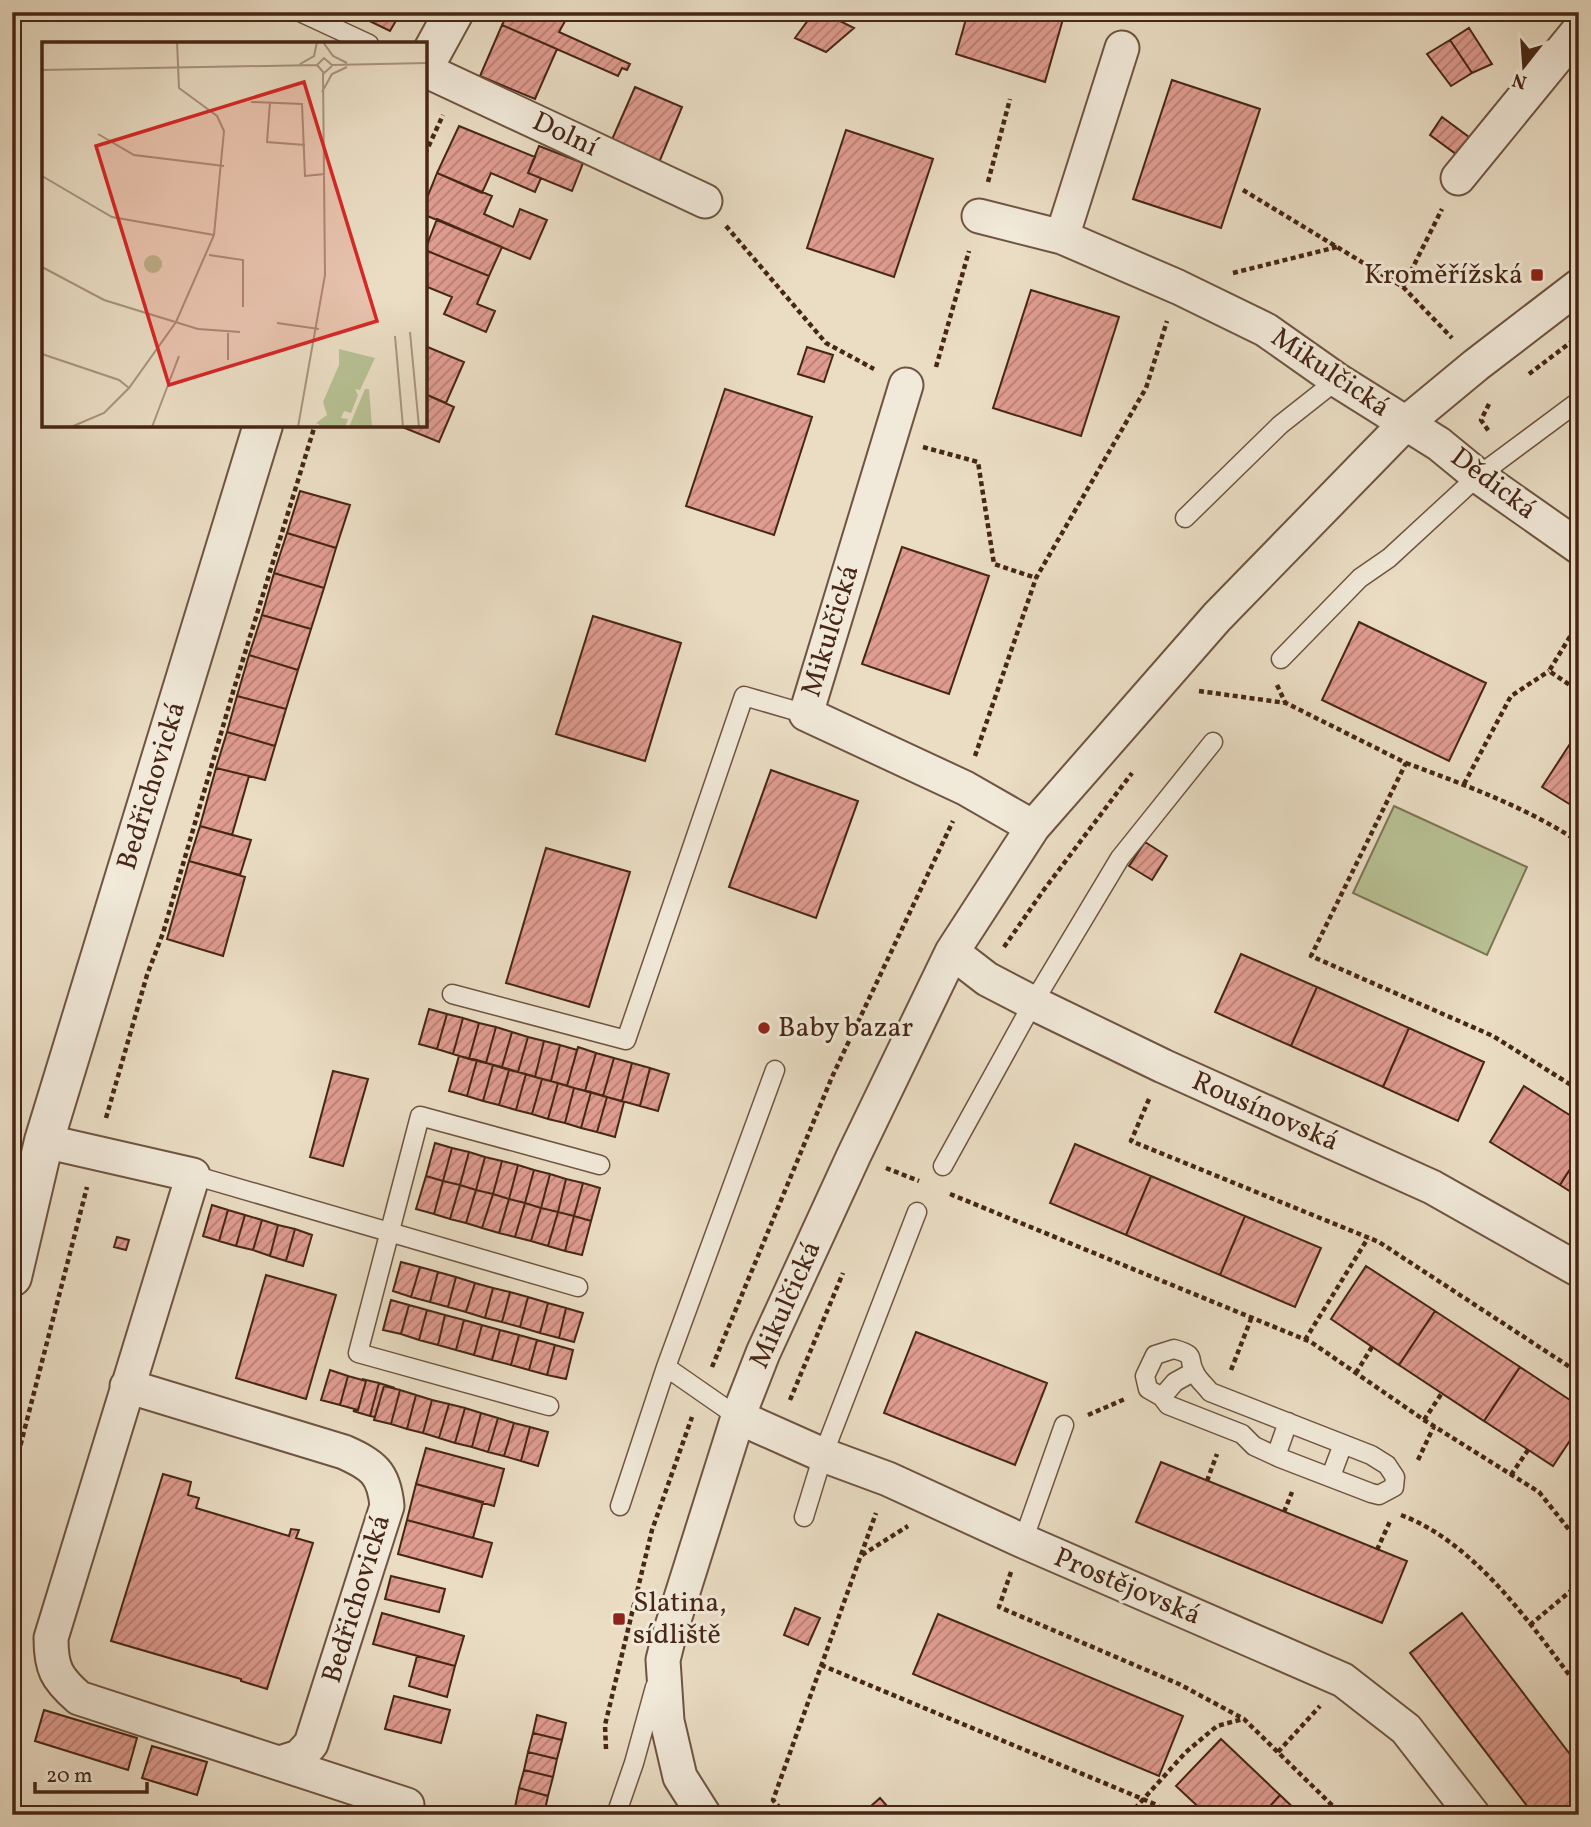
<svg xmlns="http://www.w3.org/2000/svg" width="1591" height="1827" font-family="Vollkorn,serif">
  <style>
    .park { fill: #b7c194; stroke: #7e7454; stroke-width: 2 }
    .building { fill: url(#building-hatch); stroke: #462615; stroke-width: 2 }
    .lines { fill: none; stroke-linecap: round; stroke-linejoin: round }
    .service-casing { stroke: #6f5441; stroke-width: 21 }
    .minor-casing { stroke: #6f5441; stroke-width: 37 }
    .tertiary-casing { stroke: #6f5441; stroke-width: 42 }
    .path { stroke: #462615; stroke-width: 4.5; stroke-dasharray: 5 3.5; stroke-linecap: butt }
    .service { stroke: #f1e9d9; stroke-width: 18 }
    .minor { stroke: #f1e9d9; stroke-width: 33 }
    .tertiary { stroke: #f1e9d9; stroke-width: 38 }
    .poi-dot { fill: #8f2418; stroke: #f1e9d9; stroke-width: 2.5 }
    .labels { text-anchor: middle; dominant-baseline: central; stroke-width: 6; stroke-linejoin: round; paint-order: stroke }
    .street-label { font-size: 28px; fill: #462615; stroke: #f1e9d9 }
    .poi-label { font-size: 28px; fill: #462615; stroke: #f1e9d9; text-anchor: start }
    .inset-road { fill: none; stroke: #a8947e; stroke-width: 2 }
    .view { fill: #d62828; fill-opacity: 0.15; stroke: #d62828; stroke-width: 3.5 }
    .inset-edge { fill: none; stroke: #462615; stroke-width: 3.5 }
  </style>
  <defs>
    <pattern id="building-hatch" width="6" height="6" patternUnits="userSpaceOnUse" patternTransform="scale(1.75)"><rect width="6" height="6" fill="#e09c90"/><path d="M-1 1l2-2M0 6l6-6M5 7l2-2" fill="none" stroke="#b77f74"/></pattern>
  </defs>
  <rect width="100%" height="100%" fill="#eaddc4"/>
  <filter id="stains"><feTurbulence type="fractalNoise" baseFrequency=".00286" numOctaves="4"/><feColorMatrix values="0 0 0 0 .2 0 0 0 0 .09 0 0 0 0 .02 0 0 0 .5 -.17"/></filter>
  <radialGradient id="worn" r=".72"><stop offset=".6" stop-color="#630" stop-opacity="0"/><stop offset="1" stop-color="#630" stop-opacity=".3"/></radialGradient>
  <!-- park -->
  <path class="park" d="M1394 806 1527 867 1487 955 1353 893Z"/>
  <!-- building -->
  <path class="building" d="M351 12H401L390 31Z
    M509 12H570L559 32 630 64 627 70 622 68 618 76 502 25Z
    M814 12H822L854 28 826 52 795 38Z
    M968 12H1065L1045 82 956 54Z
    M502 25 557 49 535 99 480 76Z
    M1469 28 1492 64 1472 73 1450 40Z
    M1450 40 1472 73 1451 86 1427 54Z
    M1172 80 1260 109 1221 228 1133 199Z
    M635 87 682 107 658 165 610 144Z
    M1442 117 1473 140 1460 157 1430 135Z
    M459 126 535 157 528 173 541 178 535 192 491 173 482 193 437 173Z
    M846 130 933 159 894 277 807 248Z
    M539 146 583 163 572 191 528 173Z
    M437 173 492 196 484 214 513 227 520 209 547 220 530 259 425 215V203Z
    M437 219 502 247 489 276 425 250Z
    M425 250 489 276 477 304 495 311 486 332 444 314 452 297 425 286Z
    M1031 290 1119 317 1081 436 993 408Z
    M425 346 464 362 446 403 425 394Z
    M807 347 833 355 824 382 798 374Z
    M725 389 812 417 774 535 686 506Z
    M425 394 454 407 439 442 400 426 425 425Z
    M300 491 350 505 336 548 287 533Z
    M287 533 336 548 324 588 274 573Z
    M902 547 989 576 949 694 862 664Z
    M274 573 324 588 311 629 262 615Z
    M262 615 311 629 298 670 249 655Z
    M593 616 681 643 645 761 556 734Z
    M1359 622 1486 683 1449 761 1322 700Z
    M249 655 298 670 286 709 237 696Z
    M237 696 286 709 275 746 227 732Z
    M227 732 275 746 265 780 216 768Z
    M1577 733 1579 734V810L1542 787Z
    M216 768 249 776 232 835 200 826Z
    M771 770 858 801 816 918 729 887Z
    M200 826 251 840 240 875 189 861Z
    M1145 842 1167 856 1152 880 1129 866Z
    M546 848 630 872 589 1007 506 983Z
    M189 861 245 877 223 956 167 939Z
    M1241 954 1317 987 1291 1046 1215 1012Z
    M1317 987 1409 1028 1383 1087 1291 1046Z
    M429 1009 447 1014 437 1049 419 1044Z
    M447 1014 463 1018 453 1054 437 1049Z
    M463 1018 479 1023 469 1059 453 1054Z
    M479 1023 496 1027 486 1063 469 1059Z
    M496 1027 512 1032 502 1067 486 1063Z
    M1409 1028 1484 1062 1458 1121 1383 1087Z
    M512 1032 528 1037 518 1072 502 1067Z
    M528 1037 544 1041 535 1077 518 1072Z
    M544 1041 560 1045 551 1081 535 1077Z
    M560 1045 577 1050 567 1086 551 1081Z
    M578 1047 596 1053 585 1091 567 1086Z
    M596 1053 614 1058 603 1096 585 1091Z
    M459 1056 477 1060 467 1096 449 1091Z
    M614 1058 632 1063 622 1101 603 1096Z
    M477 1060 493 1065 483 1101 467 1096Z
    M632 1063 650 1068 640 1106 622 1101Z
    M493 1065 509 1070 499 1105 483 1101Z
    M650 1068 669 1074 658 1111 640 1106Z
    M509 1070 526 1074 516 1110 499 1105Z
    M333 1071 368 1079 343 1166 310 1157Z
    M526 1074 542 1079 532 1114 516 1110Z
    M542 1079 558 1083 548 1119 532 1114Z
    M558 1083 574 1088 565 1123 548 1119Z
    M1524 1086 1579 1121V1155L1560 1185 1490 1142Z
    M574 1088 591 1092 581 1128 565 1123Z
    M591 1092 607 1097 597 1132 581 1128Z
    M607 1097 624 1102 615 1137 597 1132Z
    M435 1143 452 1148 443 1181 426 1176Z
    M1075 1144 1151 1176 1126 1235 1050 1203Z
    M452 1148 469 1152 460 1185 443 1181Z
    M469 1152 485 1157 476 1190 460 1185Z
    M1579 1155V1197L1560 1185Z
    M485 1157 502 1161 493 1194 476 1190Z
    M502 1161 518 1165 509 1199 493 1194Z
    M518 1165 534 1170 525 1203 509 1199Z
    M534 1170 550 1174 541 1208 525 1203Z
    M550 1174 566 1179 558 1212 541 1208Z
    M426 1176 443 1181 434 1214 416 1209Z
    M1151 1176 1245 1216 1220 1275 1126 1235Z
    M566 1179 583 1183 574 1216 558 1212Z
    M443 1181 460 1185 450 1219 434 1214Z
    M583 1183 600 1188 591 1221 574 1216Z
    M460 1185 476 1190 466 1223 450 1219Z
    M476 1190 493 1194 482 1228 466 1223Z
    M493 1194 509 1199 499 1233 482 1228Z
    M509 1199 525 1203 515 1237 499 1233Z
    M525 1203 541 1208 531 1241 515 1237Z
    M212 1205 228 1210 219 1241 203 1236Z
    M541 1208 558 1212 548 1246 531 1241Z
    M228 1210 245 1215 236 1246 219 1241Z
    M558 1212 574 1216 565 1251 548 1246Z
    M245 1215 262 1220 253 1250 236 1246Z
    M574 1216 591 1221 582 1255 565 1251Z
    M1245 1216 1321 1248 1295 1307 1220 1275Z
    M262 1220 278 1225 270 1256 253 1250Z
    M278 1225 295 1229 286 1261 270 1256Z
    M295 1229 312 1235 303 1266 286 1261Z
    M117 1237 129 1240 126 1250 114 1247Z
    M401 1262 420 1267 411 1297 393 1291Z
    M1366 1266 1435 1311 1399 1365 1331 1319Z
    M420 1267 438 1272 430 1302 411 1297Z
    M438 1272 456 1277 448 1307 430 1302Z
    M266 1275 336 1295 306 1399 236 1378Z
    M456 1277 475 1283 466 1312 448 1307Z
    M475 1283 493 1288 485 1318 466 1312Z
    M493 1288 510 1292 502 1322 485 1318Z
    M510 1292 528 1297 520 1327 502 1322Z
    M528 1297 548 1303 540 1333 520 1327Z
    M391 1300 409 1305 401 1334 383 1330Z
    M548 1303 566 1308 559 1338 540 1333Z
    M409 1305 427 1310 419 1340 401 1334Z
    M566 1308 583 1313 574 1342 559 1338Z
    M427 1310 445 1315 438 1345 419 1340Z
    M1435 1311 1520 1367 1484 1421 1399 1365Z
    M445 1315 464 1320 456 1350 438 1345Z
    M464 1320 482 1325 474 1355 456 1350Z
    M482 1325 500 1330 492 1360 474 1355Z
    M500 1330 519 1335 511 1365 492 1360Z
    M916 1332 1047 1383 1015 1465 884 1413Z
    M519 1335 537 1340 529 1370 511 1365Z
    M537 1340 555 1345 547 1375 529 1370Z
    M555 1345 573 1350 566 1379 547 1375Z
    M1520 1367 1579 1406V1427L1553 1466 1484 1421Z
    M330 1370 348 1376 340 1405 321 1400Z
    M348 1376 366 1381 358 1410 340 1405Z
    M362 1379 379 1383 370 1416 353 1411 358 1410 366 1381Z
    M379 1383 395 1388 384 1386 375 1417 370 1416Z
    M384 1386 400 1390 391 1424 374 1420Z
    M400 1390 416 1395 407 1429 391 1424Z
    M416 1395 432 1400 423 1433 407 1429Z
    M432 1400 449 1404 439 1438 423 1433Z
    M449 1404 465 1408 455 1443 439 1438Z
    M465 1408 481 1413 472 1447 455 1443Z
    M481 1413 498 1418 488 1452 472 1447Z
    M498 1418 514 1423 504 1456 488 1452Z
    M514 1423 530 1427 521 1461 504 1456Z
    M530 1427 548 1432 538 1466 521 1461Z
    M426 1448 504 1469 494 1506 416 1484Z
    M1161 1462 1407 1561 1382 1623 1136 1522Z
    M163 1474 191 1482 188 1495 199 1498 196 1508 289 1536 291 1529 299 1530 296 1538 313 1543 267 1689 241 1681V1679L111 1641Z
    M416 1484 483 1502 473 1538 407 1520Z
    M407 1520 492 1543 482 1577 398 1554Z
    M391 1576 445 1589 439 1612 385 1599Z
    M795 1608 820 1618 808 1645 784 1635Z
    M382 1613 464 1636 455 1666 373 1644Z
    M1462 1613 1579 1766V1815H1534L1410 1653Z
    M938 1614 1183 1716 1159 1776 913 1674Z
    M417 1656 455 1666 447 1697 409 1686Z
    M394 1696 450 1710 441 1743 385 1729Z
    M44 1710 137 1738 128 1770 35 1741Z
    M537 1715 566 1723 562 1740 533 1733Z
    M533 1733 562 1740 557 1759 528 1752Z
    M1221 1739 1280 1795 1262 1815H1207L1176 1786Z
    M152 1746 207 1762 197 1795 142 1778Z
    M528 1752 557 1759 553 1777 524 1770Z
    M524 1770 553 1777 548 1796 519 1788Z
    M519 1788 548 1796 544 1814 515 1807Z
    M1280 1795 1301 1815H1262Z
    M880 1798 895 1815H861Z
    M515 1807 544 1814V1815H513Z"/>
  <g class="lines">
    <!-- service casing -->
    <g class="service-casing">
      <path id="service" d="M300 12 369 44
        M1185 518 1280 425 1337 380
        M1281 659 1360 578 1389 558 1478 476 1579 401
        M452 994 626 1040 744 696 806 714
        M943 1166 1033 1003 1120 858 1213 742
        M193 1175 578 1287
        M1174 1349C1199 1356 1186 1358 1195 1373 1198 1380 1206 1386 1210 1392L1371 1455 1387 1465 1395 1477 1394 1487 1379 1495 1371 1493 1280 1458 1254 1446 1242 1434 1168 1405 1162 1397 1148 1389 1145 1376 1155 1355Z
        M1162 1397 1175 1382 1193 1372
        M549 1406 358 1353 420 1116 600 1165
        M738 1417 666 1367 775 1070
        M1276 1456 1288 1422
        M1331 1476 1343 1444
        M620 1506 666 1367
        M804 1517 823 1455 917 1212
        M1023 1541 1064 1425
        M616 1815 634 1763 655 1687"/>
    </g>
    <!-- minor casing -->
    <g class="minor-casing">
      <path id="minor" d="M425 70 705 201
        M1458 178 1579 30
        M979 216 1062 237 1178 287 1266 330 1337 380 1439 444 1478 476 1579 547
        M1062 237 1122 48
        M906 385 806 714 965 788 1033 827
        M952 952 987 979 1033 1003 1163 1066 1432 1187 1579 1270
        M44 1141 193 1175 51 1638C51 1668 56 1678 79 1698L407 1805
        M127 1386 344 1452C373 1465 384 1473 387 1506L311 1744 299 1757 280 1763
        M738 1417 823 1455 888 1479 1023 1541 1343 1680 1406 1729 1473 1815
        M704 1815 680 1777 667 1721 663 1660 669 1636 738 1417 763 1353 854 1155 952 952 1033 827 1217 617 1406 423 1476 365 1579 286"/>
    </g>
    <!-- tertiary casing -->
    <g class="tertiary-casing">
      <path id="tertiary" d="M425 65 454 12
        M12 1277 44 1141 263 425"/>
    </g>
    <!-- path -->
    <path class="path" d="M425 154 443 115
      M988 182 1010 99
      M1243 190 1403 287 1452 338
      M726 226 826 343 874 369
      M1233 273 1337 247
      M1403 287 1442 209
      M936 367 969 251
      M1529 374 1579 336
      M1489 404 1481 420 1490 433
      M923 447 978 462 994 564 1036 578
      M1579 622 1549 671 1579 691
      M1277 685 1285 702
      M1199 691 1286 703 1406 763 1311 956 1493 1036 1579 1090
      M975 756 1036 578 1146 388 1167 321
      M1406 763C1465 785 1526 807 1579 842
      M1464 784 1511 696 1549 671
      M1004 947 1043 891 1132 773
      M1149 1099 1131 1141 1379 1242 1579 1373
      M106 1118 147 975 163 933 233 692 315 425
      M886 1168 919 1181
      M950 1194 1311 1342 1424 1420 1539 1492 1579 1542
      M1305 1340 1368 1238
      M712 1367 832 1077 953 821
      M1231 1370 1251 1319
      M1356 1373 1372 1347
      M790 1400 843 1273
      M1088 1415 1125 1399
      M1424 1420 1442 1393
      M1418 1460 1434 1426
      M1511 1475 1528 1450
      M12 1478 87 1187
      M1207 1481 1217 1454
      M1284 1512 1292 1492
      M1401 1515C1476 1543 1532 1626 1579 1688
      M1377 1550 1391 1519
      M862 1555 908 1526
      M1011 1572 999 1607 1179 1684 1244 1719 1342 1815
      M1530 1625 1579 1584
      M821 1665 1157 1805 1167 1815
      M606 1749 605 1725 652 1530 692 1417
      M1278 1752 1320 1706
      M786 1815 773 1800 876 1513
      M1129 1815 1186 1752 1217 1726 1243 1719"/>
    <!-- service -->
    <use href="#service" class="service"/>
    <!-- minor -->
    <use href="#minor" class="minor"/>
    <!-- tertiary -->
    <use href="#tertiary" class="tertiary"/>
  </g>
  <!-- markers -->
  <g class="poi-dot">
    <rect x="1530" y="268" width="14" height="14" rx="3.5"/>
    <circle cx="764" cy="1028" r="7"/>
    <rect x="612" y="1612" width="14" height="14" rx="3.5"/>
  </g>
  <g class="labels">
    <!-- street labels -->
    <g class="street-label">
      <text transform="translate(565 135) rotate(25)">Dolní</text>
      <text transform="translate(1330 373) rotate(34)">Mikulčická</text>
      <text transform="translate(1493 484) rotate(37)">Dědická</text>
      <text transform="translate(831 631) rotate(-73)">Mikulčická</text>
      <text transform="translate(152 786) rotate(-73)">Bedřichovická</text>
      <text transform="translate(1265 1112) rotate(24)">Rousínovská</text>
      <text transform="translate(786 1305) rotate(-66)">Mikulčická</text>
      <text transform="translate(1127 1587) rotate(23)">Prostějovská</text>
      <text transform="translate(357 1599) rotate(-73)">Bedřichovická</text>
    </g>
    <!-- poi labels -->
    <g class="poi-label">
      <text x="1523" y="275" text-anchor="end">Kroměřížská</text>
      <text x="778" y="1028">Baby bazar</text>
      <text x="633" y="1603">Slatina,<tspan x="633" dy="32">sídliště</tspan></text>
    </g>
  </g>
  <!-- overview -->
  <g transform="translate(42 42)">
    <rect width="385" height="385" fill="#eaddc4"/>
    <path d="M297 307 333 316 318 348 313 347 316 353 309 371 302 369 299 376 306 377 303 385H282L274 381 285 373 281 360 297 323ZM323 347H327L330 385H307Z" fill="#b7c194"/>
    <path d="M102 222a9 9 0 1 1 18 0a9 9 0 1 1-18 0Z" fill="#b7c194"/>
    <path class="inset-road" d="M281 0 291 14 305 21M258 22 272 14 275 0M275 23 282 16 290 23 385 21M275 23 282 31 290 24M0 28 275 23M280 50 290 32 305 25M209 60 260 62 263 134 283 132M228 60 225 100 263 103M56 92 92 113 182 124M0 134 70 175 172 193M167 213 201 218V265M0 225 62 258 156 287 198 290M235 281 277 287M368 290 377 385M353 294 361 385M0 312 77 338 87 346M186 318V291M29 385 62 371 87 346 134 280 172 193 182 89 175 74 137 46 135 0M110 385 137 314M256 385 283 233 281 31"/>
    <path class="view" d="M262 40 335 279 127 343 54 104Z"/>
    <rect width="385" height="385" class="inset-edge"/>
  </g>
  <!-- margin -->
  <rect width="1591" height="1827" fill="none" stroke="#eaddc4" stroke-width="42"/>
  <rect x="14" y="14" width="1563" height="1799" fill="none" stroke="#462615" stroke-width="3.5"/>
  <rect x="21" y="21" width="1549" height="1785" fill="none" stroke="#462615" stroke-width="2"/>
  <!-- north arrow -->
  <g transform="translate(1524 66) rotate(197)" stroke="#f1e9d9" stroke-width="5" paint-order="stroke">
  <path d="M0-5L12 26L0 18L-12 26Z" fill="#462615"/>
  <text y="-10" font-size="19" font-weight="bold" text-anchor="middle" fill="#462615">N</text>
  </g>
  <!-- scale -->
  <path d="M35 1782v10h112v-10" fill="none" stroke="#462615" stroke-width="3.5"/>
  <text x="46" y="1782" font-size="21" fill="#462615" stroke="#f1e9d9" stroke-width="5" paint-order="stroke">20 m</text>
  <rect width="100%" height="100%" filter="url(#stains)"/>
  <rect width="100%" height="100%" fill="url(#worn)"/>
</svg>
